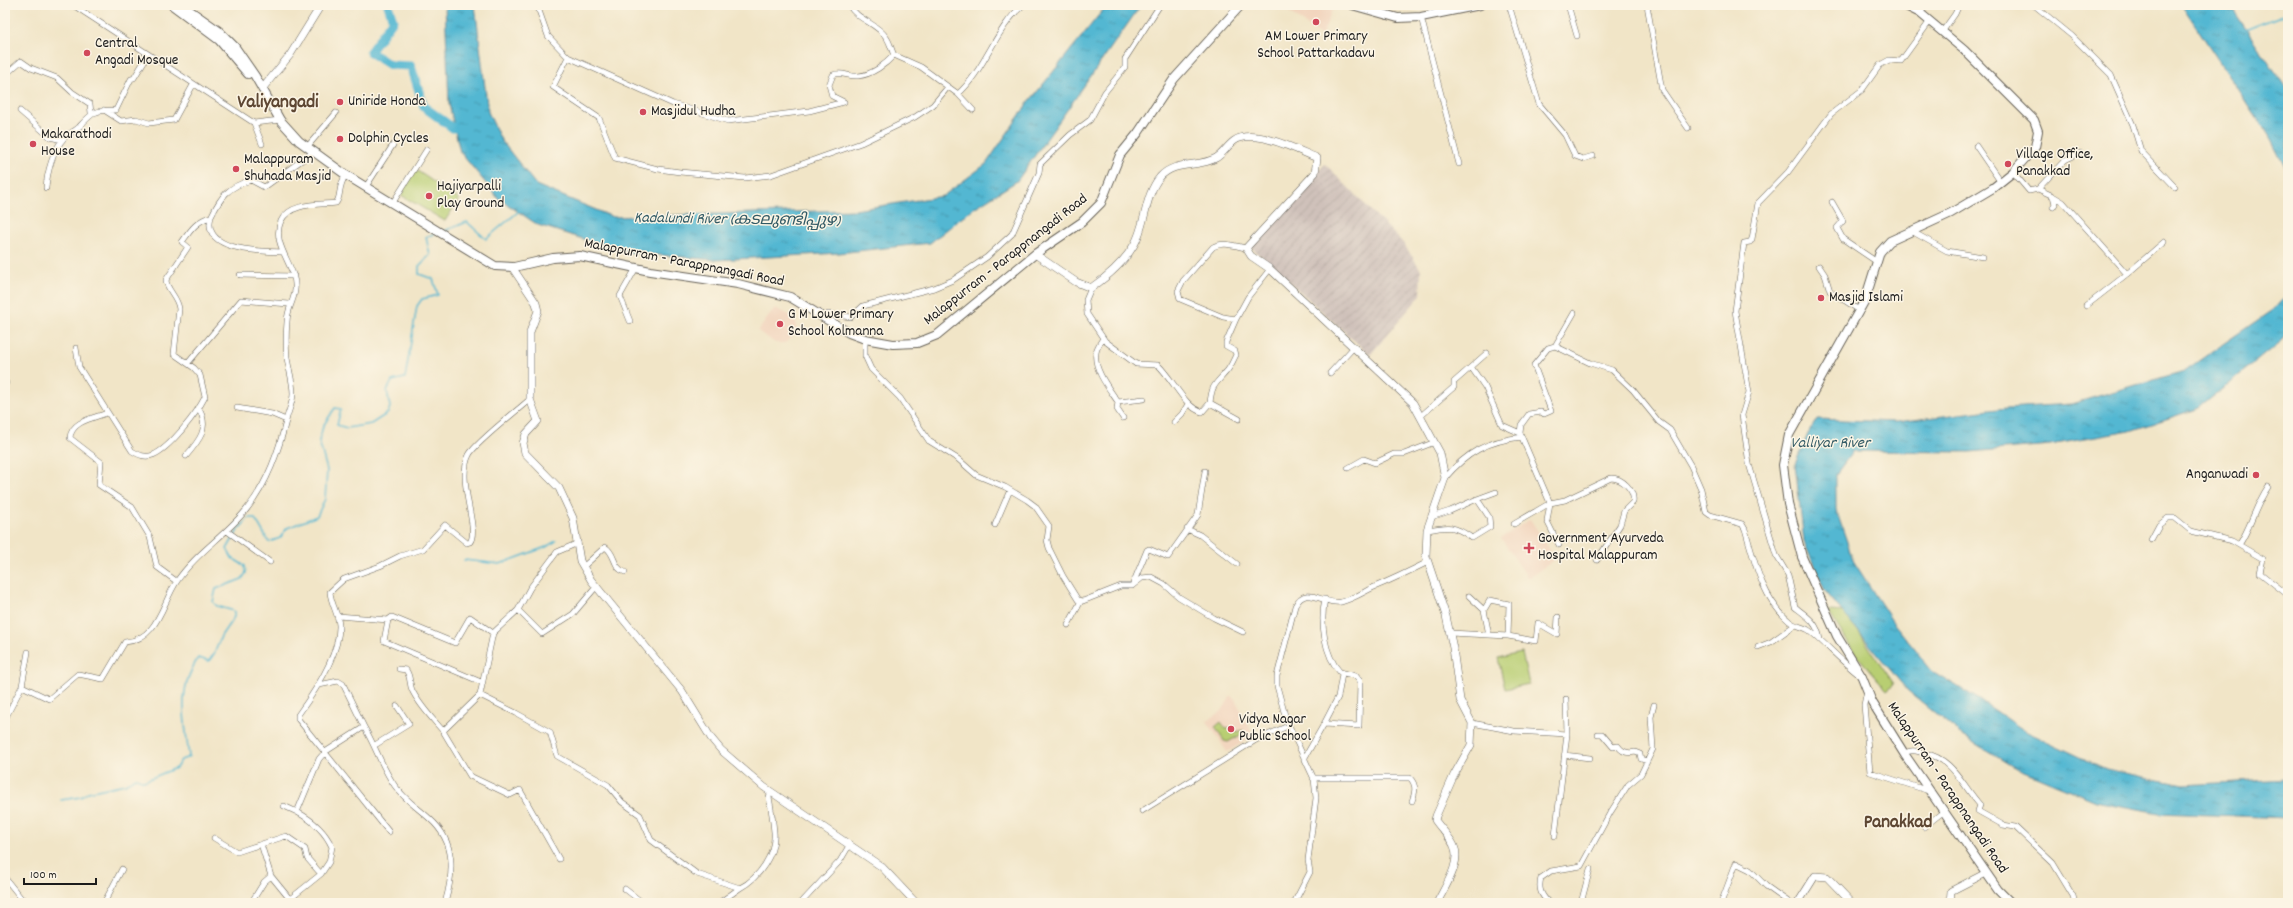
<svg xmlns="http://www.w3.org/2000/svg" width="2293" height="908" font-family="Dekko,'Noto Sans Malayalam',sans-serif">
  <style>
    .built { fill: #f2d5be }
    .industrial { fill: url(#industrial-furrows) }
    .green { fill: #b8ce72; stroke: #6a7547 }
    .water { fill: url(#water-ripples); stroke: #386a77 }
    .lines { fill: none; stroke-linecap: round; stroke-linejoin: round }
    .stream { stroke: #53b7d2; stroke-width: 1.5 }
    .river { stroke: #53b7d2; stroke-width: 9 }
    .minor-casing { stroke: #676258; stroke-width: 6 }
    .tertiary-casing { stroke: #676258; stroke-width: 8 }
    .secondary-casing { stroke: #676258; stroke-width: 8 }
    .primary-casing { stroke: #676258; stroke-width: 10 }
    .minor { stroke: #fff; stroke-width: 5 }
    .tertiary { stroke: #fff; stroke-width: 7 }
    .secondary { stroke: #fff; stroke-width: 7 }
    .primary { stroke: #fff; stroke-width: 8 }
    .poi-dot { fill: #d1495b; stroke: #fcf5e5; stroke-width: 1.5 }
    .labels { text-anchor: middle; dominant-baseline: central; stroke-width: 3; stroke-linejoin: round; paint-order: stroke }
    .poi-label { font-size: 15px; fill: #1c1c1c; stroke: #fcf5e5; text-anchor: start }
    .street-label { font-size: 15px; fill: #1c1c1c; stroke: #fcf5e5 }
    .water-label { font-size: 16px; font-style: italic; fill: #325a65; stroke: #fcf5e5 }
    .district-label { font-size: 19px; font-weight: bold; fill: #5e4733; stroke: #fcf5e5 }
  </style>
  <defs>
    <pattern id="industrial-furrows" width="10" height="10" patternUnits="userSpaceOnUse"><rect width="10" height="10" fill="#cfc1ba"/><path d="M-1 1l2-2M0 10L10 0M9 11l2-2" fill="none" stroke="#b1a59f"/></pattern>
    <pattern id="water-ripples" width="26" height="14" patternUnits="userSpaceOnUse"><rect width="26" height="14" fill="#53b7d2"/><path d="M2 4q2-2 4 0t4 0M15 11q2-2 4 0t4 0" fill="none" stroke="#4494aa"/></pattern>
  </defs>
  <rect width="100%" height="100%" fill="#fcf5e5"/>
  <filter id="ink" filterUnits="userSpaceOnUse"><feTurbulence type="fractalNoise" baseFrequency=".025" numOctaves="2"/><feDisplacementMap in="SourceGraphic" scale="8" xChannelSelector="R" yChannelSelector="G"/><feConvolveMatrix kernelMatrix="1 2 1 2 8 2 1 2 1" color-interpolation-filters="sRGB"/></filter>
  <filter id="wash" filterUnits="userSpaceOnUse"><feTurbulence type="fractalNoise" baseFrequency=".012" numOctaves="4" result="noise"/><feDisplacementMap in="SourceGraphic" scale="16" xChannelSelector="R" yChannelSelector="G"/><feGaussianBlur stdDeviation="0.9" result="paint"/><feColorMatrix in="noise" values="0 0 0 0 0 0 0 0 0 0 0 0 0 0 0 0 0 1.4 0 .05"/><feComposite in="paint" operator="in"/></filter>
  <g filter="url(#wash)">
    <rect width="100%" height="100%" fill="#f1e5c7"/>
    <!-- built -->
    <path class="built" d="M1286 5H1334L1322 36 1285 9Z
      M775 308 796 318V332L785 343H775L758 331Z
      M1530 519 1556 559 1528 578 1501 538Z
      M1231 696 1235 699 1254 736 1227 752 1207 721 1222 711Z"/>
    <!-- industrial -->
    <path class="industrial" d="M1325 164 1403 243 1421 270 1420 296 1370 355 1251 247Z"/>
    <!-- green -->
    <path class="green" d="M416 170 459 199 445 221 399 194Z
      M1828 611 1845 612 1894 684 1887 690 1853 651Z
      M1522 653 1529 684 1505 689 1498 658Z
      M1221 722 1226 729 1234 728 1237 732 1243 730 1244 733 1228 742 1224 741 1215 727Z"/>
    <!-- water -->
    <path class="water" d="M445 5H475L488 112 501 140 536 185 613 217 855 210 943 196 986 164 1028 103 1107 5H1141L1017 181 974 208 930 243 839 253 716 260 625 252 538 225 498 198 460 152 449 104Z
      M2182 5H2230L2288 92V173L2271 140Z
      M2288 293V335L2199 408 2130 431 2050 445 1970 452 1853 451 1836 474V510L1854 562 1892 621 1932 671 1983 702 2025 731 2106 769 2183 785 2288 779V818L2159 813 2096 801 2012 766 1963 736 1907 690 1825 591 1804 542 1795 464 1808 434 1817 419 1896 422 2006 408 2071 404 2184 371 2275 308Z"/>
    <g class="lines">
      <!-- stream -->
      <path class="stream" d="M2245 30 2288 13
        M444 231 467 222 486 239 519 211
        M464 560 500 564 546 547 556 541
        M61 800 81 797 88 792 125 784 136 778 144 781 176 768 181 760 189 757C185 719 176 692 198 658L209 661 215 652 221 636 234 617V611L217 606 213 602 216 589 242 579 246 573 245 566 232 558 227 549 238 530 249 518H254C260 524 263 534 269 542L280 538 287 528 317 516 325 499 327 470 319 441 323 426 335 408 341 409 337 425 347 428 371 424 388 413 390 407 387 391 392 381 405 378 417 306 422 299 438 295 433 279 419 274V266L430 255 426 237 434 234"/>
      <!-- river -->
      <path class="river" d="M388 5 393 20 370 52 390 65 411 66 424 107 453 128H466"/>
    </g>
  </g>
  <g filter="url(#ink)">
    <g class="lines">
      <!-- minor casing -->
      <g class="minor-casing">
        <path id="minor" d="M73 5 254 123 280 120
          M537 5 548 36 568 57 673 104 728 121 809 111 844 102
          M849 5C857 20 877 23 886 37 890 42 891 49 894 55L921 67 958 94C985 70 995 29 1023 5
          M1509 5 1539 104 1565 135 1575 156 1583 159 1593 156
          M1568 5 1577 36
          M1647 5 1662 90 1688 128
          M2034 5 2072 36 2111 75 2133 125 2141 151 2175 187
          M1920 13 1926 5
          M1421 17 1459 164
          M1942 32 1955 14 1959 5
          M568 57 553 87 599 118 615 158 658 169 680 172 745 178 771 175 861 143 915 117 933 105 948 87
          M5 75 21 61 31 68 57 78 72 92 90 104 91 113
          M958 94 973 110
          M844 102 832 96 829 85 833 75C841 71 849 77 858 76 872 75 886 64 894 55
          M104 110 121 121 136 119 149 123 174 120 193 85
          M20 111 50 137 62 140
          M254 123 262 144
          M1976 146 2000 181
          M307 147 336 113
          M2013 172 2029 191 2038 189 2053 196 2055 204 2053 207
          M46 188C47 173 53 150 64 138 68 133 74 132 79 127 93 112 94 110 116 110L131 79 134 78 148 55
          M365 188 393 145
          M2038 189 2065 160 2080 153
          M2053 196 2063 202 2127 274 2086 306
          M1832 202 1843 221 1837 228 1843 239 1877 262
          M392 204 427 149
          M211 217C201 252 262 251 283 252
          M1913 232 1947 251 1983 257
          M1246 248C1235 246 1223 241 1213 247L1183 281 1178 291 1180 299 1223 317 1236 319 1248 297 1270 269
          M1819 266 1825 275 1830 291 1859 310
          M2127 274 2164 242
          M240 275 294 276
          M1091 288 1086 300 1087 314 1105 341 1136 364 1158 365C1173 379 1185 408 1202 412L1210 403 1239 419
          M825 318 828 314 851 317 863 306 934 288 953 280 987 257 1012 234 1039 173 1040 164 1070 135 1090 120 1105 92 1125 67V59L1160 5
          M630 321 620 296 636 268
          M1103 338C1101 342 1096 348 1096 353 1093 369 1110 390 1118 402L1144 399
          M865 339V356L871 369 900 398 929 441 958 459 976 475 1005 487 1027 500 1035 506 1049 526 1047 540 1049 548 1063 576 1078 600 1083 601 1121 586H1132L1142 578 1151 577 1164 584 1179 597 1214 618 1243 632
          M1555 346 1574 313
          M76 348 79 367 132 451C139 455 145 458 153 455 170 448 197 413 205 397L200 375 194 368 174 354 179 309C178 297 166 289 166 280L188 247 182 242C190 231 197 220 211 217 221 196 228 187 251 180L264 187 266 186 313 152
          M188 363 241 300 289 304
          M1471 367 1485 387 1502 425 1520 433
          M1330 373 1354 347
          M5 384 6 383
          M1118 402 1117 409 1123 418
          M1210 403C1212 384 1215 385 1226 372 1231 367 1233 360 1236 355L1235 351 1226 346V342L1236 319
          M237 408 272 414 286 420
          M107 413C94 418 71 421 70 438L101 462 99 485 132 507 150 537 157 567 176 581
          M1422 415 1454 387V382L1487 353
          M1174 422 1182 414 1188 404
          M186 456C199 441 210 428 199 409
          M1348 468 1364 459 1375 463 1394 454H1404L1435 442
          M1445 478C1467 452 1487 441 1522 437
          M1477 499 1496 492
          M1550 503 1547 521 1559 545
          M1514 524 1550 503
          M995 525 1010 490
          M1187 529 1200 535 1237 564
          M1427 530C1449 526 1454 525 1472 538L1490 527 1489 517 1477 499 1450 511 1431 517
          M227 531 270 562
          M2151 540 2159 525 2168 518H2175L2191 531 2232 541 2263 559 2260 573 2288 595
          M2239 545C2251 527 2255 506 2268 487
          M1597 560 1620 525 1624 511 1633 502C1635 490 1622 478 1611 478L1565 500 1550 503 1520 433 1521 425 1529 414 1541 412 1544 414 1551 411 1534 365 1548 348 1555 346 1590 363 1612 370 1633 390 1659 422 1670 430 1691 466 1701 489 1706 512 1710 515 1742 524 1745 529C1754 560 1762 598 1789 621 1795 627 1804 626 1810 631 1827 645 1841 661 1858 674
          M583 567 605 547C616 553 612 568 625 572
          M1132 586 1147 550 1149 549 1168 557 1198 515 1205 471
          M1469 596 1484 610
          M518 610 542 634 573 614 596 587
          M338 616 388 620 392 617 455 643 470 617 493 633 518 610 530 588 557 552 578 543
          M388 620 384 641 481 682
          M1068 625 1081 601
          M493 633 480 695 516 713 550 732 557 756 608 785 622 802 640 815 651 840 697 874 740 888C759 878 776 854 774 832 773 820 771 808 769 797L771 791
          M1450 633 1508 636 1536 641 1538 623 1557 634 1558 617
          M1489 635 1484 610 1490 600 1509 604 1508 636
          M1820 640C1818 623 1808 617 1795 607L1788 575 1776 555 1749 464 1742 415 1749 392 1735 311 1744 243 1750 242 1752 239 1758 203 1788 172 1831 114 1862 90 1880 65 1889 60 1901 61 1930 21
          M1758 647 1771 642 1795 625
          M28 652 22 686 49 699 78 674 103 679 125 642C158 640 162 603 177 581 196 553 225 536 246 510 268 483 279 450 287 417 289 410 293 401 293 394 293 382 289 370 287 358 286 346 286 333 287 322 287 309 294 301 295 290 298 267 270 245 281 221 290 202 320 205 336 203 342 196 337 187 346 175
          M399 669 406 670C411 677 409 683 412 690 419 705 432 718 443 731L480 695
          M319 685 338 681 343 684 364 727
          M1867 690 1864 705 1870 772 1929 791
          M1566 699 1567 734
          M5 719 22 686
          M1472 723 1514 731 1567 734 1555 836
          M1324 724 1338 697 1342 674
          M443 731 470 776 510 795 520 790 559 859
          M1598 734H1602L1613 747 1618 746C1622 752 1627 754 1635 752L1640 754 1641 759 1647 761
          M375 745 409 724 397 706
          M1904 753C1914 749 1915 751 1924 753 1954 759 1961 784 1980 805L1978 811 2003 825 2015 827 2053 863 2073 896 2075 903
          M1564 755 1590 758
          M1304 759 1324 724 1359 726 1360 681 1356 676 1340 672C1324 655 1320 622 1325 599
          M1313 778H1410C1417 785 1415 793 1412 801
          M284 806 297 812
          M1142 811 1256 740 1288 726
          M1924 827 1943 812
          M389 832 298 719V715C314 693 340 653 339 625 338 613 331 604 330 592L344 579 380 566 400 556 423 549 445 525 467 543 470 542C480 530 456 480 469 455 475 443 517 411 530 399
          M214 838 237 852 286 836 305 849 307 858 321 874 290 899
          M321 874 329 862 332 847C325 831 312 820 297 812L319 759 325 752 364 727C375 745 383 770 395 786 406 801 417 807 430 819 456 842 454 872 445 903
          M271 876 293 903
          M5 878 21 898 30 903
          M625 889 643 903
          M104 903 122 869
          M251 903 264 882 271 876 261 844
          M719 903 740 888
          M801 903 840 861 850 844
          M1294 903 1310 872 1308 860 1316 798 1314 779 1286 719 1277 686V676L1295 606C1306 583 1325 606 1341 602 1353 599 1362 593 1372 588 1391 580 1410 571 1428 562
          M1549 903C1541 895 1538 889 1541 878L1551 871 1581 866 1610 813 1628 785 1641 774 1653 749 1651 717 1654 705
          M1581 903 1590 869
          M1721 903 1736 863 1750 870 1766 886 1790 903"/>
      </g>
      <!-- tertiary casing -->
      <g class="tertiary-casing">
        <path id="tertiary" d="M262 89 290 55 321 5
          M1035 254 1076 282 1091 288C1107 277 1124 262 1134 245 1146 225 1144 196 1160 177 1175 160 1198 168 1216 158 1223 154 1227 146 1234 141 1253 127 1298 150 1317 158L1315 173 1246 248 1251 256 1270 269 1413 403 1440 453 1445 478 1427 530 1426 556 1446 616 1453 648 1460 700 1472 723 1471 745 1454 775 1436 816 1435 820C1441 829 1450 837 1454 846 1462 863 1444 888 1437 903
          M1798 903 1815 876 1827 877 1852 903
          M1950 903 1951 891 1986 873"/>
      </g>
      <!-- secondary casing -->
      <g class="secondary-casing">
        <path id="secondary" d="M512 267 536 303 538 311 530 332V399L538 421 526 434 523 443 525 453 559 488 573 518 580 561 591 580 682 691 711 738 721 750 764 787 882 867 916 903"/>
      </g>
      <!-- primary casing -->
      <g class="primary-casing">
        <path id="primary" d="M172 5 219 40 248 74
          M182 5 219 31 235 47 255 76 280 120 299 141 346 175 495 266 514 267 553 258 580 256 650 271 738 284 790 297 849 333 865 339 893 344 917 343 937 335 1035 254 1082 222 1101 203 1120 155 1138 133 1174 79 1241 5
          M1352 5 1398 18 1421 17 1480 5
          M1904 5 1920 13 1964 50 2034 120 2038 131 2035 147 2013 172 1993 188 1951 213 1890 241 1880 252 1865 300 1789 435 1783 465 1788 504 1802 557 1837 636 1862 677 1872 702 1905 755 1998 890 2011 903"/>
      </g>
      <!-- minor -->
      <use href="#minor" class="minor"/>
      <!-- tertiary -->
      <use href="#tertiary" class="tertiary"/>
      <!-- secondary -->
      <use href="#secondary" class="secondary"/>
      <!-- primary -->
      <use href="#primary" class="primary"/>
    </g>
  </g>
  <!-- markers -->
  <g class="poi-dot">
    <circle cx="1316" cy="22" r="4"/>
    <circle cx="87" cy="53" r="4"/>
    <circle cx="340" cy="102" r="4"/>
    <circle cx="643" cy="112" r="4"/>
    <circle cx="340" cy="139" r="4"/>
    <circle cx="33" cy="144" r="4"/>
    <circle cx="2008" cy="164" r="4"/>
    <circle cx="236" cy="169" r="4"/>
    <circle cx="429" cy="196" r="4"/>
    <circle cx="1821" cy="298" r="4"/>
    <circle cx="780" cy="324" r="4"/>
    <circle cx="2256" cy="475" r="4"/>
    <path d="M1527 542h4v4h4v4h-4v4h-4v-4h-4v-4h4z"/>
    <circle cx="1231" cy="729" r="4"/>
  </g>
  <g class="labels">
    <!-- poi labels -->
    <g class="poi-label">
      <text x="1316" y="37" text-anchor="middle">AM Lower Primary<tspan x="1316" dy="17">School Pattarkadavu</tspan></text>
      <text x="95" y="44">Central<tspan x="95" dy="17">Angadi Mosque</tspan></text>
      <text x="348" y="102">Uniride Honda</text>
      <text x="651" y="112">Masjidul Hudha</text>
      <text x="41" y="135">Makarathodi<tspan x="41" dy="17">House</tspan></text>
      <text x="348" y="139">Dolphin Cycles</text>
      <text x="2016" y="155">Village Office,<tspan x="2016" dy="17">Panakkad</tspan></text>
      <text x="244" y="160">Malappuram<tspan x="244" dy="17">Shuhada Masjid</tspan></text>
      <text x="437" y="187">Hajiyarpalli<tspan x="437" dy="17">Play Ground</tspan></text>
      <text x="1829" y="298">Masjid Islami</text>
      <text x="788" y="315">G M Lower Primary<tspan x="788" dy="17">School Kolmanna</tspan></text>
      <text x="2248" y="475" text-anchor="end">Anganwadi</text>
      <text x="1538" y="539">Government Ayurveda<tspan x="1538" dy="17">Hospital Malappuram</tspan></text>
      <text x="1239" y="720">Vidya Nagar<tspan x="1239" dy="17">Public School</tspan></text>
    </g>
    <!-- street labels -->
    <g class="street-label">
      <text transform="translate(1006 260) rotate(-38)">Malappurram - Parappnangadi Road</text>
      <text transform="translate(684 263) rotate(11)">Malappurram - Parappnangadi Road</text>
      <text transform="translate(1947 788) rotate(56)">Malappurram - Parappnangadi Road</text>
    </g>
    <!-- water labels -->
    <g class="water-label">
      <text transform="translate(737 220) rotate(1)">Kadalundi River (കടലുണ്ടിപ്പുഴ)</text>
      <text x="1830" y="443">Valliyar River</text>
    </g>
    <!-- district labels -->
    <g class="district-label">
      <text x="278" y="103">Valiyangadi</text>
      <text x="1898" y="823">Panakkad</text>
    </g>
  </g>
  <!-- margin -->
  <rect width="2293" height="908" fill="none" stroke="#fcf5e5" stroke-width="20"/>
  <!-- scale -->
  <path d="M24 878v6h72v-6" fill="none" stroke="#1c1c1c" stroke-width="2"/>
  <text x="30" y="878" font-size="12" fill="#1c1c1c" stroke="#fcf5e5" stroke-width="3" paint-order="stroke">100 m</text>
</svg>
